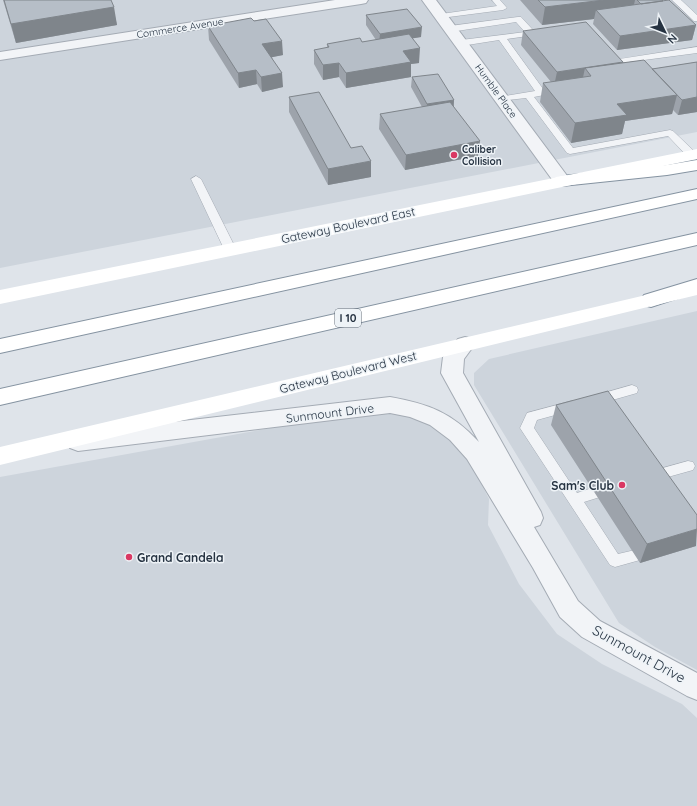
<svg xmlns="http://www.w3.org/2000/svg" width="697" height="806" font-family="Quicksand,sans-serif">
  <style>
    .built { fill: #cdd4dc }
    .lines { fill: none; stroke-linecap: round; stroke-linejoin: round }
    .service-casing { stroke: #a4abb4; stroke-width: 1 }
    .minor-casing { stroke: #a4abb4; stroke-width: 2 }
    .motorway-casing { stroke: #8593a1; stroke-width: 2 }
    .service { fill: #f2f4f7; fill-rule: evenodd }
    .minor { fill: #f2f4f7; fill-rule: evenodd }
    .secondary { fill: #fff; fill-rule: evenodd }
    .motorway { fill: #fff; fill-rule: evenodd }
    .wall { fill: #9da3ab }
    .shaded-wall { fill: #7f858b }
    .building { fill: #b6bec7; stroke: #7f858b }
    .poi-dot { fill: #da3863; stroke: #eef3f7; stroke-width: 1.5 }
    .labels { text-anchor: middle; dominant-baseline: central; stroke-width: 3; stroke-linejoin: round; paint-order: stroke }
    .far-street-label { font-size: 10px; fill: #263342; stroke: #eef3f7 }
    .far-poi-label { font-size: 10px; font-weight: bold; fill: #263342; stroke: #eef3f7; text-anchor: start }
    .shield { fill: #eef3f7; stroke: #626d78; stroke-width: 1 }
    .shield-label { font-size: 11px; font-weight: bold; fill: #263342 }
    .street-label { font-size: 12px; fill: #263342; stroke: #eef3f7 }
    .poi-label { font-size: 12px; font-weight: bold; fill: #263342; stroke: #eef3f7; text-anchor: end }
    .near-street-label { font-size: 14px; fill: #263342; stroke: #eef3f7 }
  </style>
  <rect width="100%" height="100%" fill="#dfe4ea"/>
  <!-- built -->
  <path class="built" d="M0 0H697V132L0 268Z
    M697 311V670L655 647 619 623 474 385V373L489 359Z
    M381 412 418 418 441 429 464 449 489 499 488 525 519 584 557 634 602 664 682 704 697 718V806H0V477L337 416Z"/>
  <g class="lines">
    <!-- service casing -->
    <g class="service-casing">
      <path id="service" d="M492 0H500L507 8 503 10 441 18 437 16 441 14 497 6Z
        M672 0H681L697 15V21H694Z
        M518 17H521L533 30 540 29 544 32 543 34 507 39 546 93 544 95 534 97 573 148 670 130 673 131 696 153 697 155 696 157H688L668 136 570 154 567 153 526 98 499 101 497 99 499 97 535 91 499 40 461 46 457 43 461 40 525 32 516 22 450 32 446 29 450 26Z
        M697 47V53L644 60 648 65 644 68 641 67 636 61 614 64 604 52 608 49 611 50 619 59Z
        M196 176 201 179 236 249 234 251H226L224 249 191 179Z
        M632 385 637 387 638 390 637 393 595 405 590 403 589 400 590 397Z
        M572 401 577 403 579 406 577 409 537 420 534 428 577 493 595 487 600 489 602 493 600 497 584 502 618 554 635 550 640 552 642 556 640 560 615 567 610 565 520 428 527 413Z
        M688 461 693 462 695 466 693 470 650 482 645 481 643 477 645 473Z"/>
    </g>
    <!-- minor casing -->
    <g class="minor-casing">
      <path id="minor" d="M335 0H368L366 3 361 4 0 60V52Z
        M422 0H436L568 177 571 181 568 185 562 186 556 185Z
        M465 337 472 339 475 344 464 359 463 373 541 512 543 518 540 525 534 527 578 601 600 621 697 673V700L687 696 582 637 560 617 533 568 467 459 450 440 430 425 410 417 390 413 78 451 70 448 67 442 70 436 78 433 390 397C429 404 451 412 479 442L441 373 443 357 447 352 458 339Z"/>
    </g>
    <!-- motorway casing -->
    <g class="motorway-casing">
      <path id="motorway" d="M697 160V170L667 175 562 186 556 185 553 181 556 177 562 176 667 165Z
        M697 189V199L0 353V339Z
        M697 233V245L0 405V389Z
        M697 279V292L651 307 644 305 641 300 644 295Z"/>
    </g>
    <!-- service -->
    <use href="#service" class="service"/>
    <!-- minor -->
    <use href="#minor" class="minor"/>
    <!-- secondary -->
    <path class="secondary" d="M697 149V159L0 304V290Z
      M697 283V295L0 465V447Z"/>
    <!-- motorway -->
    <use href="#motorway" class="motorway"/>
  </g>
  <!-- wall -->
  <path class="wall" d="M3 0H111L117 25 16 43Z
    M520 0H662L696 25 692 40 617 50 593 24 594 19 542 25Z
    M366 15 421 37 413 38 419 63 411 64V77L346 88 339 77 323 80 314 64V50L327 48V44L362 42 376 40 366 25Z
    M254 21 283 55 272 57 283 87 262 92 257 84 239 88 209 40 208 26Z
    M523 31 623 62 652 69 697 62V112L678 115 673 110 672 114 625 121 622 134 571 143 540 102 543 83 551 82 521 45Z
    M412 77 454 100V107L478 156 405 170 379 129 380 114 422 107 411 87Z
    M289 97 351 148 371 177 328 185 289 112Z
    M556 405 696 546 640 563 551 425Z"/>
  <!-- shaded-wall -->
  <path class="shaded-wall" d="M604 0H635L632 14 596 10 594 19 542 25 545 7Z
    M114 7 117 25 16 43 11 24Z
    M696 25 692 40 617 50 620 36Z
    M422 27 421 37 379 44 380 34Z
    M282 41 283 55 263 59 262 44Z
    M420 48 419 63 411 64V77L346 88V73L403 51Z
    M623 62 591 76 585 68 582 82 554 86 557 72Z
    M339 63V77L323 80V65Z
    M256 70 257 84 239 88 238 73Z
    M282 73 283 87 262 92 261 77Z
    M677 95 672 114 625 121 622 134 571 143 575 123 617 104Z
    M697 97V112L678 115 682 100Z
    M454 100 453 110 426 114 427 104Z
    M480 141 478 156 405 170 406 155Z
    M371 161V177L328 185V169Z
    M697 529 696 546 640 563 647 544Z"/>
  <!-- building -->
  <path class="building" d="M4 0H111L114 7 11 24Z
    M538 0H604L545 7Z
    M637 0H662L663 1 641 4Z
    M669 0 696 25 620 36 596 10Z
    M407 9 422 27 380 34 366 15Z
    M251 18 254 21 266 19 282 41 262 44 282 73 261 77 256 70 238 73 208 26Z
    M586 22 623 62 557 72 523 31Z
    M409 34 420 48 403 51 411 62 346 73 339 63 323 65 314 50 329 47 327 44 360 38 362 42Z
    M644 60 677 95 617 104 627 115 575 123 543 83 591 76 585 68Z
    M697 62V97L682 100 652 69Z
    M438 74 454 100 427 104 412 77Z
    M319 92 351 148 362 146 371 161 328 169 289 97Z
    M450 102 480 141 406 155 380 114Z
    M608 391 697 515V529L647 544 556 405Z"/>
  <!-- markers -->
  <g class="poi-dot">
    <circle cx="454" cy="155" r="4"/>
    <circle cx="622" cy="485" r="4"/>
    <circle cx="129" cy="557" r="4"/>
  </g>
  <g class="labels">
    <!-- far-street labels -->
    <g class="far-street-label">
      <text transform="translate(180 28) rotate(-9)">Commerce Avenue</text>
      <text transform="translate(496 91) rotate(54)">Humble Place</text>
    </g>
    <!-- far-poi labels -->
    <g class="far-poi-label">
      <text x="462" y="149">Caliber<tspan x="462" dy="12">Collision</tspan></text>
    </g>
    <!-- shield labels -->
    <rect class="shield" x="335" y="309" width="26" height="18" rx="3"/>
    <g class="shield-label">
      <text x="348" y="318">I 10</text>
    </g>
    <!-- street labels -->
    <g class="street-label">
      <text transform="translate(348 225) rotate(-12)">Gateway Boulevard East</text>
      <text transform="translate(348 372) rotate(-14)">Gateway Boulevard West</text>
      <text transform="translate(330 413) rotate(-7)">Sunmount Drive</text>
    </g>
    <!-- poi labels -->
    <g class="poi-label">
      <text x="614" y="485">Sam's Club</text>
      <text x="137" y="557" text-anchor="start">Grand Candela</text>
    </g>
    <!-- near-street labels -->
    <g class="near-street-label">
      <text transform="translate(639 654) rotate(29)">Sunmount Drive</text>
    </g>
  </g>
  <!-- north arrow -->
  <g transform="translate(665 32) rotate(133)" stroke="#eef3f7" stroke-width="3" paint-order="stroke">
  <path d="M0-3L7 15L0 10L-7 15Z" fill="#263342"/>
  <text y="-6" font-size="11" font-weight="bold" text-anchor="middle" fill="#263342">N</text>
  </g>
</svg>
